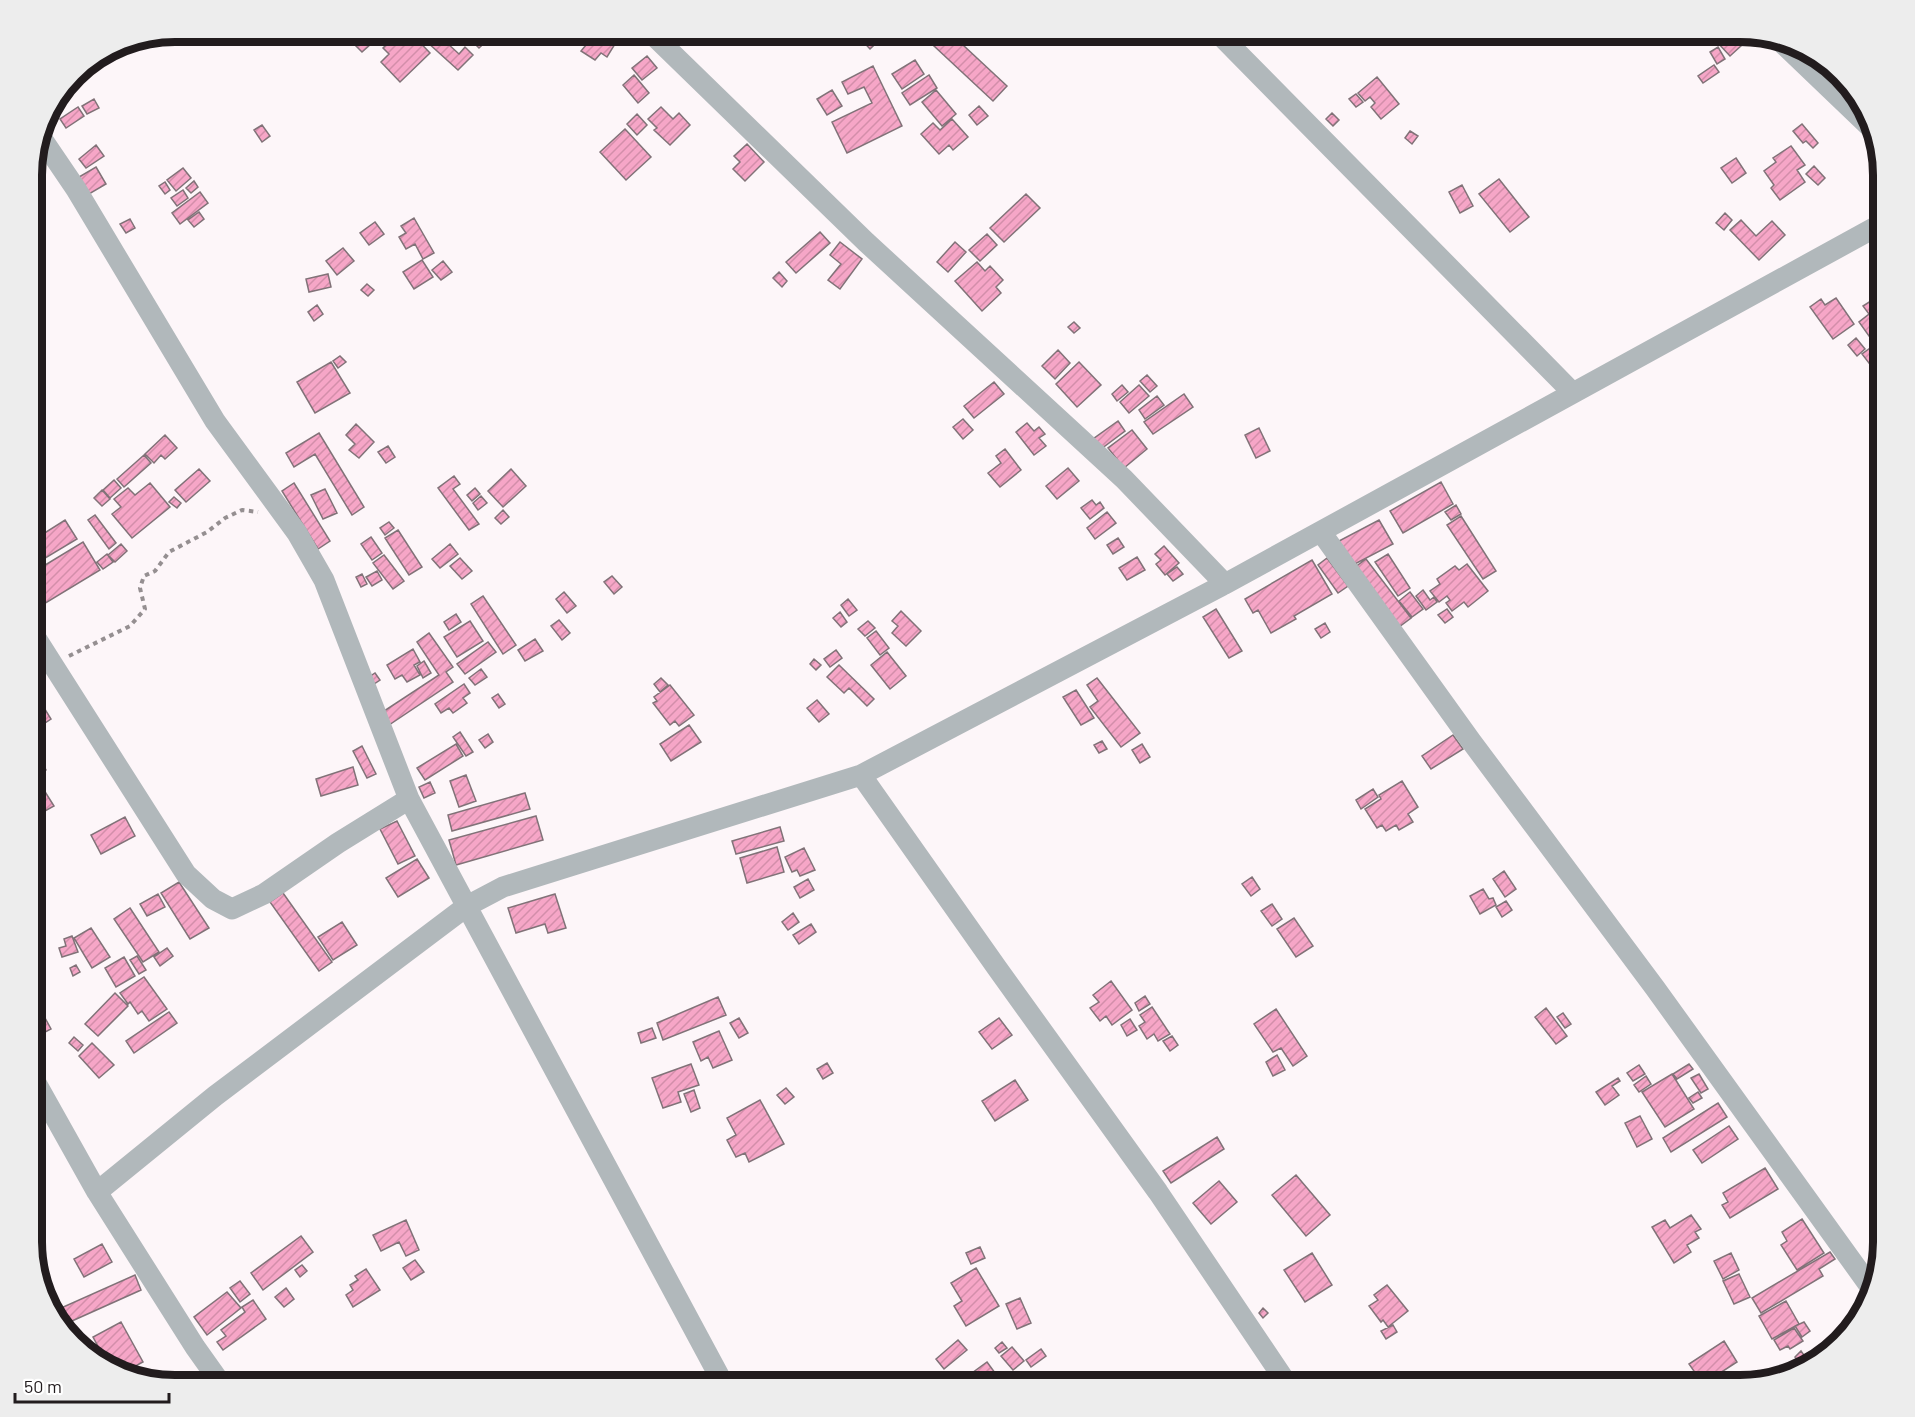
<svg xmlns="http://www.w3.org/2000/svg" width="1915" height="1417" font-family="Barlow,sans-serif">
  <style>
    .building { fill: url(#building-hatch); stroke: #817278; stroke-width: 1.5 }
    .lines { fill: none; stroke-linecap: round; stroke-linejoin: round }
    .path { stroke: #958f91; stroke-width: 4; stroke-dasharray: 4.5 4.5; stroke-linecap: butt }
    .minor { stroke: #b1b8bb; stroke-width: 21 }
    .rim { fill: none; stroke: #221c1e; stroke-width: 8 }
  </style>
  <defs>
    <pattern id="building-hatch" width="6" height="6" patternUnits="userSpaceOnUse" patternTransform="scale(1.5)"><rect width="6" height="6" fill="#f6a6c7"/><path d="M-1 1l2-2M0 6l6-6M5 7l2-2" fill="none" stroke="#d38eaa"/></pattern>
  </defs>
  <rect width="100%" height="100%" fill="#fdf6f9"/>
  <!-- building -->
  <path class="building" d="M273 32H284L286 33 278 40 272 33Z
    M410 32 430 53 400 82 381 62 389 54 383 48 397 34 402 39Z
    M416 32H435L459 54 465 47 473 55 458 70Z
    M468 32H491L494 34 479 48 470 39 473 36Z
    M586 32H597L615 44 607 57 601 53 595 60 581 51 586 45 580 40Z
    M692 32H704L696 37Z
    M854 32H888L870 49Z
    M919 32H949L1007 86 993 101Z
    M1126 32H1138L1143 36 1133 45 1123 34Z
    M1529 32H1547L1538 40Z
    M1728 32H1733L1735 34 1738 32 1754 34 1730 56 1717 42Z
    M362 35 371 44 362 52 353 43Z
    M1718 47 1725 59 1717 64 1710 52Z
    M647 56 657 68 642 80 632 68Z
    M915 60 924 74 902 89 892 74Z
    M1714 65 1719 72 1703 83 1698 76Z
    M873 66 902 126 847 153 832 122 872 103 864 87 848 94 842 82Z
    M634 75 649 93 638 103 623 85Z
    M929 75 937 88 910 105 902 93Z
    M1377 77 1399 104 1381 119 1371 107 1375 103 1370 97 1365 101 1358 93Z
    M832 90 842 106 827 115 817 99Z
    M936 90 956 114 942 126 922 102Z
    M1356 94 1363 102 1356 107 1349 99Z
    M94 99 99 108 87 114 82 106Z
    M979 106 988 116 977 125 969 115Z
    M78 107 84 116 66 128 60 119Z
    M661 107 673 119 679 113 690 125 670 145 654 130 657 128 648 119Z
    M1332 113 1339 120 1333 126 1326 119Z
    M637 114 647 125 637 135 627 124Z
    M952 119 968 137 953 150 949 145 939 154 921 134 933 123 940 130Z
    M1802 124 1818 143 1813 148 1806 141 1803 143 1793 131Z
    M262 125 270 136 262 142 254 130Z
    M625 129 651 157 626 180 600 152Z
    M1410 131 1418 136 1412 144 1405 138Z
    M747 144 764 162 745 181 733 169 740 162 734 156Z
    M96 145 104 156 86 168 79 159Z
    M1791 146 1805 165 1797 170 1805 182 1780 200 1771 188 1774 185 1764 171 1776 162 1773 158Z
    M34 157 40 169 32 173V166Z
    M1736 158 1746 173 1732 183 1721 168Z
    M1814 166 1825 178 1818 185 1806 174Z
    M96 167 106 184 89 194 79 177Z
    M183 168 191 178 176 191 167 180Z
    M1882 168 1883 175V182L1877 171Z
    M1499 179 1529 217 1510 232 1479 194Z
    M194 181 198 187 191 193 186 188Z
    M165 182 170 190 165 194 159 186Z
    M1462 185 1473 206 1460 213 1449 192Z
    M183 190 188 198 177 206 171 198Z
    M200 192 208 203 180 224 172 213Z
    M1026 194 1040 208 1004 242 990 228Z
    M199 212 204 219 194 227 188 220Z
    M1725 213 1732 220 1724 230 1716 223Z
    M414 218 434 253 423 259 415 244 406 249 399 237 406 233 401 226Z
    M130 219 135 228 126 233 120 224Z
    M1741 220 1756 236 1772 221 1785 235 1759 260 1730 230Z
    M375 222 384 234 369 245 360 233Z
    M820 232 830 243 796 273 786 262Z
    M987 234 997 245 980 261 969 250Z
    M840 242 862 259 840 289 828 280 841 264 830 255Z
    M955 242 966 252 948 272 937 262Z
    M343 248 354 261 337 275 326 261Z
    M422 260 433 277 414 289 403 272Z
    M443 261 452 272 441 280 432 270Z
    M977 262 985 271 990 266 1003 280 996 287 1001 293 982 311 955 281Z
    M779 272 787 281 782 287 773 278Z
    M328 274 331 287 309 292 306 279Z
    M367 284 374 290 368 296 361 290Z
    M1877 297 1883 306V337L1874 343 1859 322 1869 314 1863 306Z
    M1836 298 1854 324 1833 339 1810 307 1821 299 1825 305Z
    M317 305 323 314 314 321 308 312Z
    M1074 322 1080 328 1074 333 1068 327Z
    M1856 338 1865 349 1857 356 1848 345Z
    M1873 346 1883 358 1872 367 1862 354Z
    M1058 350 1070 363 1055 379 1042 366Z
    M340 356 346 362 338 368 333 361Z
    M331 362 350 393 315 413 297 382Z
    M1079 362 1101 385 1077 407 1056 384Z
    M1147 375 1157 386 1150 392 1140 381Z
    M994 382 1004 394 974 418 964 406Z
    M1122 385 1128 392 1117 401 1112 394Z
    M1139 385 1149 396 1129 413 1120 402Z
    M1184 394 1193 407 1153 434 1144 422Z
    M1157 396 1164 405 1145 419 1139 410Z
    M963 419 973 430 963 439 953 427Z
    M1118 421 1125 431 1101 449 1093 439Z
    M1027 423 1034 431 1039 427 1045 434 1039 438 1046 446 1034 455 1016 432Z
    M356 424 374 442 359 458 349 450 355 444 346 435Z
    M1259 428 1270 451 1256 458 1245 435Z
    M1132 430 1147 449 1124 468 1108 448Z
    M319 433 364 507 352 515 315 454 294 467 286 453Z
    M165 435 177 448 165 459 161 455 154 463 145 454Z
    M388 446 395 457 386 463 378 452Z
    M1005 449 1021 470 1000 487 988 473 1001 463 996 456Z
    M144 455 151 463 124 487 117 479Z
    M1068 468 1079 481 1057 499 1046 486Z
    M199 469 210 481 186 502 175 490Z
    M511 469 526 486 503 507 488 491Z
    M454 476 460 484 453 489 479 524 469 530 438 488Z
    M114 480 121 488 110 498 103 490Z
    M1441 482 1453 504 1403 533 1390 511Z
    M150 483 170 507 132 538 112 514 121 507 114 499 128 488 135 495Z
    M294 483 330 541 318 549 282 491Z
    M475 488 480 494 472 501 467 495Z
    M325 489 337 513 323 519 311 495Z
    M102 490 110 499 102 506 94 498Z
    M481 496 487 503 478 510 473 503Z
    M174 497 181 503 177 508 169 502Z
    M1092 500 1096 505 1100 502 1104 508 1090 519 1081 508Z
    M1456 505 1461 514 1451 520 1445 512Z
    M503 510 509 517 501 524 495 518Z
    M1107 512 1116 523 1095 539 1087 528Z
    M95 515 116 543 109 549 88 520Z
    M1461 516 1496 571 1483 579 1447 525Z
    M65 520 77 539 32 566V541Z
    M1379 520 1393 544 1351 566 1337 542Z
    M389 522 394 528 385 535 380 528Z
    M398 530 422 567 409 575 385 538Z
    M371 537 382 553 372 560 361 544Z
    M1118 538 1124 547 1113 554 1107 545Z
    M83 542 100 570 34 610 32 606V573Z
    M121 544 127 551 115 562 108 555Z
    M450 544 458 554 440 568 432 559Z
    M1164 546 1179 563 1165 575 1156 564 1161 560 1155 554Z
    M107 554 113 562 103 569 97 562Z
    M1388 554 1410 588 1398 596 1375 562Z
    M384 555 404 581 393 589 373 563Z
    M1137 557 1145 570 1127 580 1119 568Z
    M460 558 472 571 462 579 450 566Z
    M1327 558 1348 586 1338 593 1318 565Z
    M1366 559 1411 618 1399 627 1354 568Z
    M1312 560 1332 594 1294 616 1296 619 1271 633 1258 610 1253 613 1245 599Z
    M1467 564 1488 591 1468 607 1464 602 1452 611 1446 603 1450 600 1447 596 1439 602 1430 591 1440 584 1437 579 1455 566 1459 570Z
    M1177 567 1183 574 1173 581 1167 574Z
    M377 571 382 580 372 586 366 577Z
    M362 574 367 584 361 587 356 577Z
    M612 576 622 587 614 594 604 582Z
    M1423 590 1430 600 1434 597 1437 602 1426 610 1416 596Z
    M564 592 576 606 567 613 556 599Z
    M1410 592 1423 609 1412 617 1399 601Z
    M483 596 516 645 503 654 471 604Z
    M848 599 857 610 849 616 841 605Z
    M1216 609 1242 651 1229 658 1203 617Z
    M1447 609 1453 617 1445 623 1438 615Z
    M901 611 921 631 906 646 892 633 898 626 892 621Z
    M840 612 847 622 841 627 833 618Z
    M456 614 461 622 449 630 444 622Z
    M559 620 570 633 562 640 551 626Z
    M470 621 483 641 457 657 444 637Z
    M868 621 875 628 865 636 858 629Z
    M1325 623 1330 632 1321 638 1315 629Z
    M876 631 889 648 880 655 867 638Z
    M429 633 453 667 446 672 453 682 389 725 381 713 439 675 417 642Z
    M535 639 543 651 525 661 518 650Z
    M488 642 496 652 465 674 457 664Z
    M413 649 420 662 414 665 420 675 407 682 402 675 395 679 387 665Z
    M836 650 842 658 830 667 824 659Z
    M887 652 906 676 890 689 871 665Z
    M814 659 821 665 816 670 810 664Z
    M424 661 431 673 423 678 417 666Z
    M839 665 874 699 867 706 849 688 844 693 827 677Z
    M481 669 487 677 475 685 469 678Z
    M375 673 380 680 371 686 366 679Z
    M661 678 668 685 660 692 654 684Z
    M1097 678 1140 733 1121 747 1090 707 1098 701 1087 685Z
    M464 684 470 693 463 698 467 703 453 713 449 708 441 713 435 704Z
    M670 685 694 715 679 726 675 721 670 725 653 703 657 701 654 697Z
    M1076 690 1094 718 1081 725 1063 697Z
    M498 694 505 704 499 708 492 698Z
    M38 698 51 719 39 727 44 735 32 743V702Z
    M817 700 829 714 819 722 807 708Z
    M689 725 701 742 671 761 660 744Z
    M460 732 473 752 466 756 453 737Z
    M488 734 493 742 485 748 479 740Z
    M1453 735 1463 749 1431 769 1422 756Z
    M1102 741 1107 749 1099 753 1094 745Z
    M456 744 463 756 425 780 417 768Z
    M1142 744 1150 757 1140 763 1132 750Z
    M362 746 376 774 367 778 353 751Z
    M39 756 46 770 32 777V760Z
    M353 767 358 785 321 796 316 779Z
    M466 775 476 801 459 807 450 781Z
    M37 779 54 806 45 811 32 790V782Z
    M1402 781 1418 807 1408 814 1413 822 1399 830 1396 825 1386 831 1382 825 1377 828 1365 809 1381 799 1379 795Z
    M430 782 435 793 424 798 419 787Z
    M1373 789 1378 797 1361 809 1356 800Z
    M525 793 530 809 452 831 448 815Z
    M536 816 543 840 456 865 449 840Z
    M125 817 135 836 101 854 91 835Z
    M397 821 415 856 398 864 380 829Z
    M780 827 784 841 736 854 732 841Z
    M777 847 784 872 747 883 740 858Z
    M804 848 815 870 800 876 797 870 792 872 785 857Z
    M417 859 429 878 398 897 386 878Z
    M1504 871 1516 889 1505 897 1493 879Z
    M1252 877 1260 889 1251 896 1242 884Z
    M808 879 814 890 800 898 794 887Z
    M179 882 209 928 190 939 161 893Z
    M1483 889 1489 899 1493 898 1496 905 1480 914 1470 896Z
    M283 893 332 962 319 971 270 902Z
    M158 894 165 907 147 916 140 904Z
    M555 894 566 928 548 933 545 924 516 933 508 908Z
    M1506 901 1512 910 1502 917 1496 907Z
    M1272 904 1282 919 1272 926 1261 911Z
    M130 908 159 952 143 962 114 919Z
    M793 913 799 922 788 930 782 922Z
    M1294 918 1313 946 1296 957 1277 929Z
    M342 922 357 945 333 960 318 937Z
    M811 924 816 932 799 944 793 935Z
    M91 928 110 957 92 968 74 938Z
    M72 936 78 952 62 957 59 948 66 946 64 939Z
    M167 948 173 956 160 966 154 957Z
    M137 956 146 970 139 974 130 960Z
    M124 957 135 976 116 987 105 968Z
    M76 965 80 972 73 976 70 968Z
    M144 977 167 1009 149 1021 142 1011 138 1014 130 1002 128 1004 120 993Z
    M1111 981 1132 1010 1112 1025 1106 1016 1100 1021 1090 1008 1099 1002 1093 995Z
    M115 993 128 1006 98 1036 85 1024Z
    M32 994 51 1029 32 1039Z
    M1145 996 1150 1004 1139 1011 1135 1003Z
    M718 997 726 1015 663 1040 657 1023Z
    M1152 1007 1170 1034 1158 1041 1154 1034 1147 1039 1139 1026 1145 1022 1140 1015Z
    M1546 1008 1567 1036 1556 1044 1535 1017Z
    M1276 1009 1307 1056 1293 1066 1281 1048 1273 1052 1254 1024Z
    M169 1012 177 1023 134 1053 126 1041Z
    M1563 1013 1571 1024 1565 1028 1557 1017Z
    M739 1018 748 1033 739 1038 730 1023Z
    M999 1018 1012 1035 992 1049 979 1032Z
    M1130 1019 1137 1030 1127 1036 1121 1025Z
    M652 1028 656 1038 641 1043 638 1033Z
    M719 1031 732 1060 713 1068 708 1057 701 1061 693 1042Z
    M1172 1036 1178 1045 1170 1051 1163 1041Z
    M74 1037 83 1045 78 1051 69 1043Z
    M92 1043 114 1065 99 1078 79 1056Z
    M1277 1055 1285 1070 1273 1076 1266 1062Z
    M827 1063 833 1073 823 1079 817 1069Z
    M691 1064 699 1085 678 1092 681 1102 663 1108 652 1078Z
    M1689 1064 1693 1069 1677 1079 1673 1074Z
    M1639 1065 1645 1074 1633 1081 1627 1073Z
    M1672 1074 1694 1109 1665 1127 1642 1092Z
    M1699 1074 1708 1089 1701 1093 1691 1078Z
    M1646 1076 1651 1084 1639 1092 1634 1085Z
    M1618 1078 1620 1081 1612 1086 1619 1095 1605 1105 1596 1092Z
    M1015 1080 1028 1100 995 1121 982 1101Z
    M786 1088 794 1097 785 1104 777 1095Z
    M694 1090 700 1108 691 1112 684 1094Z
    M1698 1092 1702 1098 1693 1103 1689 1098Z
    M760 1100 784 1144 749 1162 745 1153 736 1157 727 1140 736 1135 727 1118Z
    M1718 1103 1727 1117 1671 1152 1663 1138Z
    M1640 1116 1652 1139 1637 1147 1625 1123Z
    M1729 1126 1738 1139 1702 1163 1693 1150Z
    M1217 1137 1224 1149 1171 1183 1163 1171Z
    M1765 1168 1778 1189 1730 1218 1722 1205 1728 1202 1723 1193Z
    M1296 1175 1330 1215 1306 1236 1272 1195Z
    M1219 1181 1237 1202 1211 1224 1193 1203Z
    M1691 1215 1701 1229 1695 1232 1699 1238 1687 1245 1691 1252 1674 1263 1652 1227 1665 1220 1670 1228Z
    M1802 1219 1824 1253 1797 1270 1781 1245 1787 1241 1782 1232Z
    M406 1220 419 1250 406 1256 399 1242 381 1251 373 1235Z
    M301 1236 313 1252 263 1290 251 1273Z
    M102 1244 112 1262 84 1277 74 1259Z
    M980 1247 985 1258 971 1264 966 1253Z
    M1830 1252 1835 1259 1819 1269 1823 1276 1761 1313 1752 1298Z
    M1312 1253 1332 1285 1305 1302 1284 1270Z
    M1731 1253 1739 1270 1723 1279 1714 1261Z
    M415 1260 424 1272 411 1280 403 1268Z
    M302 1265 307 1271 300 1277 295 1270Z
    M976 1268 999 1306 966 1326 954 1306 962 1301 951 1283Z
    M366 1269 380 1290 353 1307 346 1295 353 1290 350 1285 358 1280 355 1276Z
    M1739 1274 1750 1297 1734 1304 1723 1281Z
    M135 1275 141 1290 63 1325 52 1312Z
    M240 1281 250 1294 240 1302 230 1288Z
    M1387 1285 1408 1311 1388 1327 1383 1320 1381 1322 1369 1306 1378 1300 1374 1295Z
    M286 1288 294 1299 284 1307 275 1297Z
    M227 1292 241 1308 207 1335 194 1317Z
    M1020 1298 1031 1323 1017 1329 1006 1304Z
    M253 1300 266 1319 223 1350 217 1342 226 1336 221 1330 245 1312 242 1307Z
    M1786 1301 1799 1324 1772 1339 1759 1316Z
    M1263 1308 1268 1313 1263 1318 1259 1313Z
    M121 1322 143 1362 121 1374 110 1368 105 1359 102 1360 97 1352 100 1350 93 1337Z
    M1804 1322 1810 1331 1802 1337 1795 1326Z
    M1393 1325 1397 1332 1386 1339 1381 1331Z
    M1794 1328 1803 1341 1790 1349 1788 1346 1780 1350 1774 1340Z
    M958 1340 967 1350 944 1369 936 1359Z
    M1724 1341 1737 1362 1703 1384 1689 1364Z
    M1002 1342 1007 1348 999 1353 995 1348Z
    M87 1345 91 1358 81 1347Z
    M1012 1347 1024 1361 1013 1370 1001 1356Z
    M1041 1349 1046 1356 1031 1367 1026 1360Z
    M1801 1351 1806 1358 1800 1363 1795 1357Z
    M987 1362 1001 1381 995 1385H975L968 1376Z
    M1418 1377 1422 1384 1413 1385 1411 1381Z"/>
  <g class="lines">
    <!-- path -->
    <path class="path" d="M69 656 130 626 145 609 140 588 144 576 155 571 169 552 207 532 225 518 242 510 258 512"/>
    <!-- minor -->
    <path class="minor" d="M650 32 866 242 1124 479 1225 584
      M1217 32 1573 393
      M1776 37 1873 130
      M40 136 76 189 215 421 297 533 324 580 409 799 724 1385
      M1321 532 1471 741 1655 988 1874 1292
      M32 632 186 874 213 899 232 909 264 894 338 843 409 799
      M861 775 997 968 1158 1192 1288 1385
      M32 1076 97 1192 215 1096 467 906 503 887 861 775 1225 584 1883 223
      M97 1192 195 1347 222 1385"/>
  </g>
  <!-- crop -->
  <path d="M0 0H1915V1417H0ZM175 42H1740A133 133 0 0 1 1873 175V1242A133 133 0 0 1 1740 1375H175A133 133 0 0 1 42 1242V175A133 133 0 0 1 175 42Z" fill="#ededed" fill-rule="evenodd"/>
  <path class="rim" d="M175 42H1740A133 133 0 0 1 1873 175V1242A133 133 0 0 1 1740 1375H175A133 133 0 0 1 42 1242V175A133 133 0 0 1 175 42Z"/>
  <!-- scale -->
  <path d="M15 1393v9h154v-9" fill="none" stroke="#221c1e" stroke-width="3"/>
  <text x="24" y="1393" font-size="18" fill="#221c1e" stroke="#ffffff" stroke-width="4.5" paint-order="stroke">50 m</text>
</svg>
